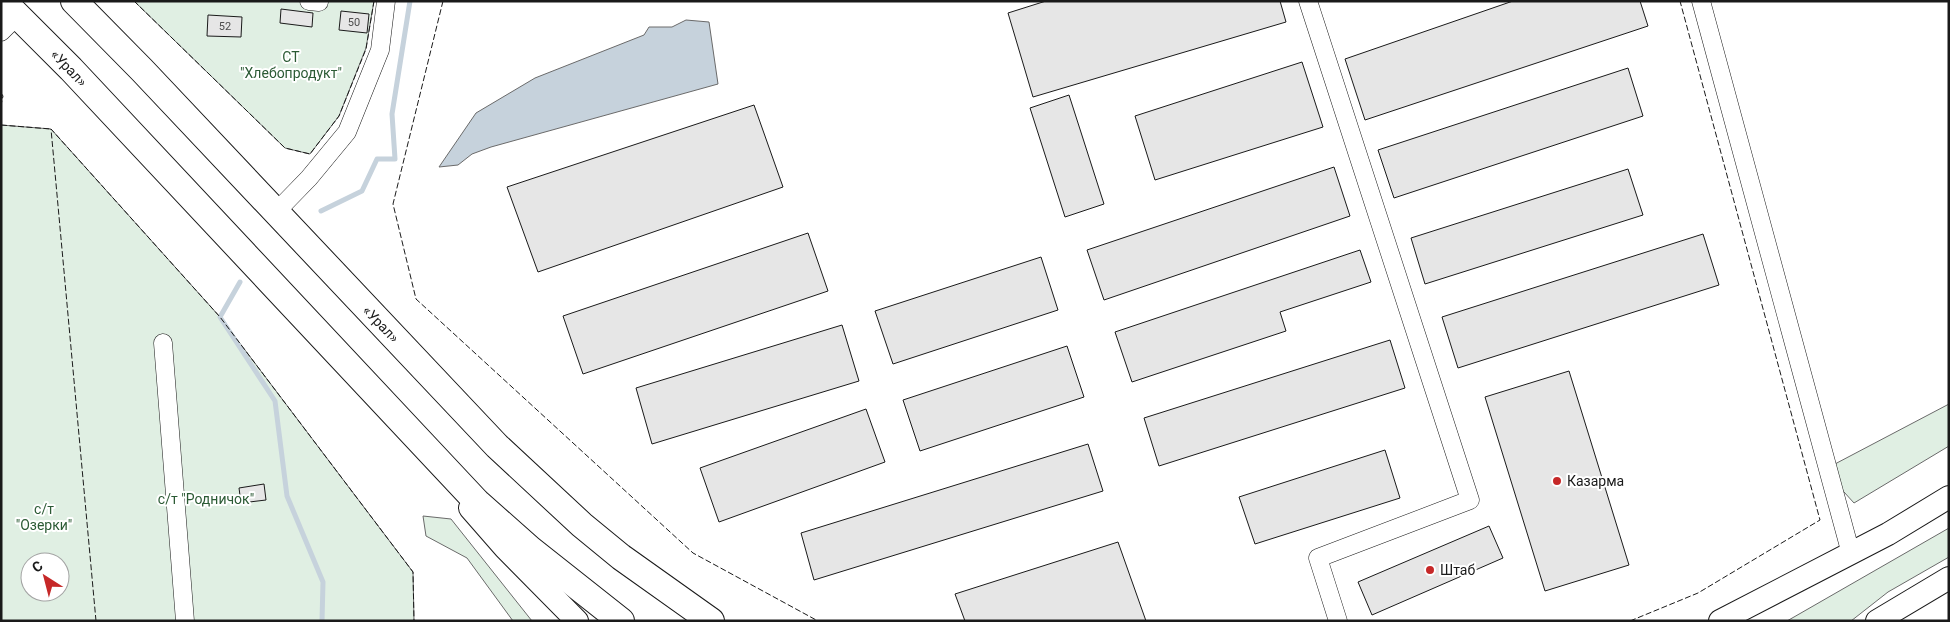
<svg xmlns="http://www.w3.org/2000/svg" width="1950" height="622" font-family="Roboto,sans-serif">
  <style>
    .green { fill: #e0efe3; stroke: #6a6a6a; fill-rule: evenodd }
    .water { fill: #c6d2dc; stroke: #6a6a6a }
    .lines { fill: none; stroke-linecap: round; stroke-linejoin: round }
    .stream { stroke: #c6d2dc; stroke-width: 5 }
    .building { fill: #e6e6e6; stroke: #1a1a1a }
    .minor-casing { stroke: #1a1a1a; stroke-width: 19 }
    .major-casing { stroke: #1a1a1a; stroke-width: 24 }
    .highway-casing { stroke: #1a1a1a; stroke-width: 28 }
    .minor { stroke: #fff; stroke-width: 18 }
    .major { stroke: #fff; stroke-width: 22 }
    .highway { stroke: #fff; stroke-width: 26 }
    .fence { stroke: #1a1a1a; stroke-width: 1; stroke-dasharray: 6 2.5; stroke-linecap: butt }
    .poi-dot { fill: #c62828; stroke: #fff; stroke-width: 2 }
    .labels { text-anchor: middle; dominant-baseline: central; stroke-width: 4; stroke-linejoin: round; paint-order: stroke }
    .number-label { font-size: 11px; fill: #4d4d4d }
    .park-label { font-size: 14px; fill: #2b5a34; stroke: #fff }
    .street-label { font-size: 14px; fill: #1a1a1a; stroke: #fff }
    .poi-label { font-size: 14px; fill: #1a1a1a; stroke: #fff; text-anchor: start }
  </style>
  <rect width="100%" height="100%" fill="#fff"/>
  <!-- green -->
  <path class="green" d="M134 1H374L366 48 339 116 310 154 285 148Z
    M1 125 51 129 220 317 413 572 414 621H1ZM30 562H60V592H30Z
    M1949 404V446L1854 503 1834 481 1833 465Z
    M423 516 451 519 532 621H513L467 558 426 536Z
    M1949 528V557L1888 592 1851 621H1787Z"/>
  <!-- water -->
  <path class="water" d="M686 20 709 22 718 84 491 147 472 154 458 165 439 167 476 113 535 78 644 35 649 27H672Z"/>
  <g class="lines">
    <!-- stream -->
    <path class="stream" d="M321 211 362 191 377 159H395L392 114 410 1
      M240 282 220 317 275 401 287 496 323 582 322 621"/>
  </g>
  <!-- building -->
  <path class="building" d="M1046 1H1280L1286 22 1033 97 1008 13Z
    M1513 1H1640L1648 26 1365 120 1345 59Z
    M281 9 313 13 312 27 280 23Z
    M341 11 369 14 367 33 339 30Z
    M208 15 242 17 241 37 207 36Z
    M1302 62 1323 127 1155 180 1135 116Z
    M1628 68 1643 116 1394 198 1378 150Z
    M1069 95 1104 204 1065 217 1030 108Z
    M754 105 783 187 538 272 507 187Z
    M1334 167 1350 216 1104 300 1087 250Z
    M1628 169 1643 215 1425 284 1411 238Z
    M808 233 828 291 583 374 563 316Z
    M1703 234 1719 285 1458 368 1442 317Z
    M1360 250 1371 282 1280 312 1286 331 1132 382 1115 332Z
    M1041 257 1058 310 893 364 875 311Z
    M842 325 859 381 652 444 636 388Z
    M1390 340 1405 388 1159 466 1144 418Z
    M1067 346 1084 397 920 451 903 400Z
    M1569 371 1629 565 1545 591 1485 397Z
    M866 409 885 462 719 522 700 468Z
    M1088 444 1103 491 814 580 801 533Z
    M1385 450 1400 498 1255 544 1239 497Z
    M264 484 266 500 241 503 239 488Z
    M1489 526 1503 558 1372 615 1358 582Z
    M1118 542 1146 621H965L955 594Z"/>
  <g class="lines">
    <!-- minor casing -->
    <g class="minor-casing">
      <path id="minor" d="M309 1 319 2
        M1308 1 1470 500 1318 558 1338 621
        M1701 1 1851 554
        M1 32 18 15
        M275 213 309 178 347 132 380 50 386 1
        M163 343 185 621"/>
    </g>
    <!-- major casing -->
    <g class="major-casing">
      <path id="major" d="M470 508 505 548 577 621
        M1720 621 1888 534 1949 497
        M1877 621 1949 578"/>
    </g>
    <!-- highway casing -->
    <g class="highway-casing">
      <path id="highway" d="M3 1 71 69 477 502 530 549 621 621
        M74 1 142 70 497 446 582 525 621 557 711 621"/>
    </g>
    <!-- minor -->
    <use href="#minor" class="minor"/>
    <!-- major -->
    <use href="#major" class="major"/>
    <!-- highway -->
    <use href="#highway" class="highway"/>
    <!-- fence -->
    <path class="fence" d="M134 1 285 148 310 154 339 116 366 49 374 1
      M443 1 393 204 416 299 693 553 818 621
      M1 93 3 96 1 105
      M1 125 51 129
      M96 621 51 129 220 317 413 572 414 621
      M1630 621 1698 593 1820 520 1680 1"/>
  </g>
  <!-- markers -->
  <g class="poi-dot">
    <circle cx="1557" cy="481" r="5"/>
    <circle cx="1430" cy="570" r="5"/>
  </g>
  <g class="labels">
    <!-- number labels -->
    <g class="number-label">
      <text x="354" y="22">50</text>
      <text x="225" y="26">52</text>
    </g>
    <!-- park labels -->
    <g class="park-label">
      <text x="291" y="57">СТ<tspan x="291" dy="16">"Хлебопродукт"</tspan></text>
      <text x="206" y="499">с/т "Родничок"</text>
      <text x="44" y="509">с/т<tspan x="44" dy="16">"Озерки"</tspan></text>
    </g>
    <!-- street labels -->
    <g class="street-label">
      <text transform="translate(69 68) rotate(46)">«Урал»</text>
      <text transform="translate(381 324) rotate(46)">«Урал»</text>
    </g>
    <!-- poi labels -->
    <g class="poi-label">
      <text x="1567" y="481">Казарма</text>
      <text x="1440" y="570">Штаб</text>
    </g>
  </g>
  <!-- border -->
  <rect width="1950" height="622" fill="none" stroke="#1a1a1a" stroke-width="5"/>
  <!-- north arrow -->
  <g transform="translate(45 577) rotate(324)"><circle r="24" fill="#ffffff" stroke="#a3a3a3"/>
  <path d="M0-4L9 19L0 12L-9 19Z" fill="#c62828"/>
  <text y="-8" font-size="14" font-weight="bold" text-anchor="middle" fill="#1a1a1a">С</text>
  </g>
</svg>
